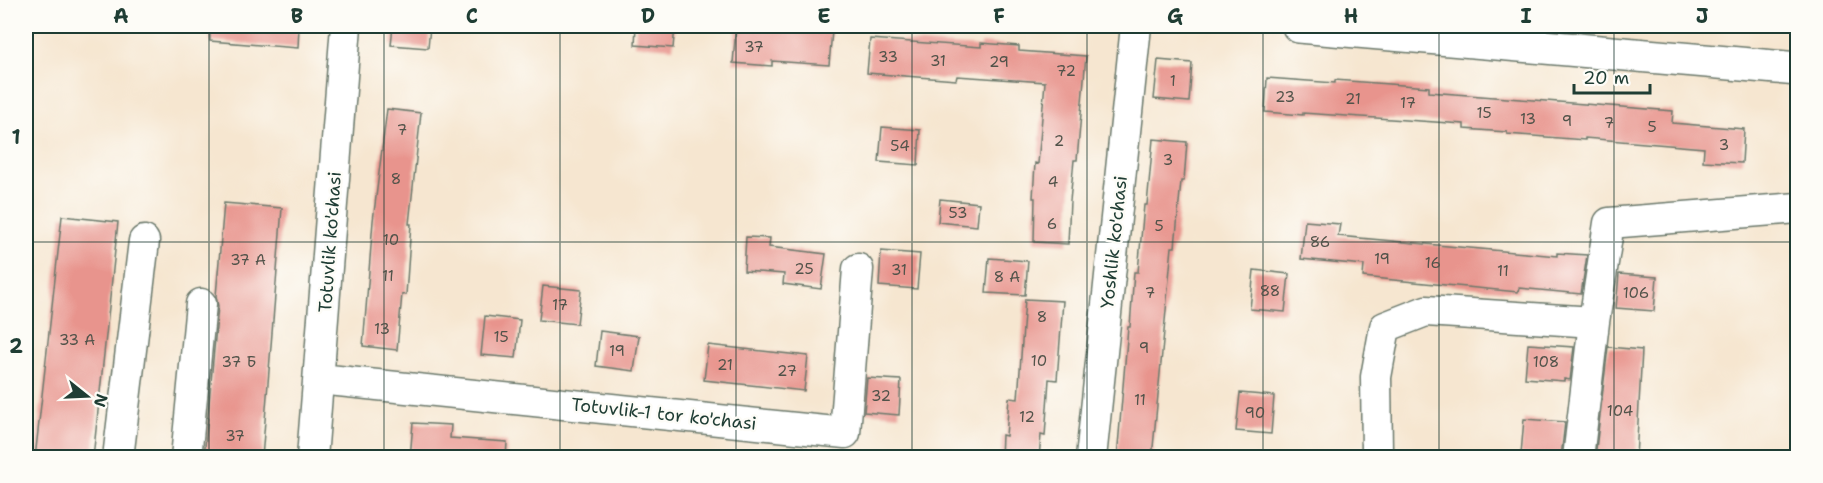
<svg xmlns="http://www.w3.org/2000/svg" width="1823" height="483" font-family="'Shantell Sans',sans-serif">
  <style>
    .building { fill: #e8948d }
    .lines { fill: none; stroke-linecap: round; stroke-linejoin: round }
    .minor-casing { stroke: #6a786b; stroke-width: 33 }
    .tertiary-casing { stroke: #6a786b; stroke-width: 36 }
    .minor { stroke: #fff; stroke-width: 30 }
    .tertiary { stroke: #fff; stroke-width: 33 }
    .grid { fill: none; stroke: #1f3d34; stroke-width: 1.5; stroke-opacity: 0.55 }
    .labels { text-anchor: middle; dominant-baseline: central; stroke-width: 5; stroke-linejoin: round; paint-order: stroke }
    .number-label { font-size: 15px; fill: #51534a }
    .street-label { font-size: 18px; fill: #1f3d34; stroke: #fdfcf7 }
    .neatline { fill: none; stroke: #1f3d34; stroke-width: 2 }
    .grid-label { font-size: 20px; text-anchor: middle; font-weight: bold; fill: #1f3d34 }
  </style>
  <rect width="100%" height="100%" fill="#fdfcf7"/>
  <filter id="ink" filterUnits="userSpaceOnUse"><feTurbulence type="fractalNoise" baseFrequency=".0167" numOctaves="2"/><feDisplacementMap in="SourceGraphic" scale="12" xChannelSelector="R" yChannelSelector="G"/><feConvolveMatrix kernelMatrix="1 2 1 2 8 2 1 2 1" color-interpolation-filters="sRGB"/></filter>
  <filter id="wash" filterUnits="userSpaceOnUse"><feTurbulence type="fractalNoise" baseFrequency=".008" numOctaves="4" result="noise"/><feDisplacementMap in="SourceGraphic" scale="24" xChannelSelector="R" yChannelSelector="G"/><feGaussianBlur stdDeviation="1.35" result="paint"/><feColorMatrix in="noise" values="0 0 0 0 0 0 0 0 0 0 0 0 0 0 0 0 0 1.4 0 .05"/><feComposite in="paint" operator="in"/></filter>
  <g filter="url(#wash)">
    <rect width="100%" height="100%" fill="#f6e6d0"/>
    <g id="blocks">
      <!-- building -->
      <path class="building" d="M210 26H299L298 48 210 41Z
        M393 26 430 27 428 48 391 45Z
        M636 26H675L673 48 635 45Z
        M736 28 793 32V28L832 31 829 65 772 61V66L733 63Z
        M870 39 981 47V43L1019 46V51L1086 56 1077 160H1074L1070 201 1068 244 1034 242 1035 198H1033L1035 163 1038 164 1045 82 957 76 956 80 867 73Z
        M1158 60 1192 63 1189 102 1154 99Z
        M1267 78 1335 83V80L1429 87V92L1673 111 1672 123 1744 129 1742 163 1703 161 1704 148 1585 138V140L1507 134V132L1464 129V124L1303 113V115L1265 112Z
        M387 109 421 113 409 224H411L406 295 402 294 397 350 363 346 373 221Z
        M882 127 920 130 918 165 879 162Z
        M1153 139 1187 142 1184 181H1181L1175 247H1172L1152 458H1117L1128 327H1130L1134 272H1138L1144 205H1147Z
        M940 199 979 203 977 226 938 222Z
        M224 203 282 208 262 458H204L218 306 216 296Z
        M62 216 118 222 93 458H35Z
        M1305 221 1340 224 1338 236 1557 256V253L1587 255 1581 294 1519 288 1518 292 1363 277 1364 265 1301 259Z
        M746 237 770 238 769 247 826 254 821 289 783 284 784 274 744 271Z
        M881 251 920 254 917 289 879 286Z
        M989 258 1028 261 1025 295 986 293Z
        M1254 270 1289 274 1285 312 1250 309Z
        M1619 274 1657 277 1654 311 1616 308Z
        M543 286 581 290 577 324 539 320Z
        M1025 299 1063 301 1057 380 1049 379 1045 436 1041 435 1039 458H1001L1002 435 1006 436 1009 398 1018 399Z
        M485 316 520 320 516 358 481 355Z
        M600 331 639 336 634 371 596 366Z
        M1528 344 1574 347 1570 380 1564 379V381L1525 378Z
        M708 345 808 356 804 391 704 380Z
        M1608 347 1642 350 1636 458H1595Z
        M867 378 901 380 899 415 864 412Z
        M1240 393 1274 396 1271 434 1236 431Z
        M1524 419 1565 422 1561 457 1521 454Z
        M413 423 451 425 450 438 507 442 506 458H410Z"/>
    </g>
  </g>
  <g filter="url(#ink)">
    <use href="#blocks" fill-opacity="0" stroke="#6a786b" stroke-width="1.5"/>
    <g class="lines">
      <!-- minor casing -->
      <g class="minor-casing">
        <path id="minor" d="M319 379 845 433 858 269
          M1377 452 1376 377 1385 327 1426 311 1594 322
          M118 458 144 241
          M186 458 201 304
          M312 458 346 26
          M1091 458 1136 26
          M1578 458 1594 322 1609 223 1798 208"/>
      </g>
      <!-- tertiary casing -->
      <g class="tertiary-casing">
        <path id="tertiary" d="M1299 26 1798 69"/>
      </g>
      <!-- minor -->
      <use href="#minor" class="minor"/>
      <!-- tertiary -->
      <use href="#tertiary" class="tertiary"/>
    </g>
  </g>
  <!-- grid -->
  <path class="grid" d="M209 26V458M384 26V458M560 26V458M736 26V458M912 26V458M1087 26V458M1263 26V458M1439 26V458M1614 26V458M26 242H1798"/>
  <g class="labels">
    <!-- number labels -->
    <g class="number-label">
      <text x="754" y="47">37</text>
      <text x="888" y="57">33</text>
      <text x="938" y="61">31</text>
      <text x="999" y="62">29</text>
      <text x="1066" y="71">72</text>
      <text x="1173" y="81">1</text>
      <text x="1285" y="97">23</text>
      <text x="1353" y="99">21</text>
      <text x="1408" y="103">17</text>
      <text x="1484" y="113">15</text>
      <text x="1528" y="119">13</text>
      <text x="1567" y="121">9</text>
      <text x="1609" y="123">7</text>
      <text x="1652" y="127">5</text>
      <text x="402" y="130">7</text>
      <text x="1059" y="141">2</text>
      <text x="1724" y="145">3</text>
      <text x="900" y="146">54</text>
      <text x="1168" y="160">3</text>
      <text x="396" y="179">8</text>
      <text x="1053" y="182">4</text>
      <text x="958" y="213">53</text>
      <text x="1052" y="224">6</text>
      <text x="1159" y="226">5</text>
      <text x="391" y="240">10</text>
      <text x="1320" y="242">86</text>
      <text x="1382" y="259">19</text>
      <text x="248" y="260">37 А</text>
      <text x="1433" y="263">16</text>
      <text x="804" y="269">25</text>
      <text x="899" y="270">31</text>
      <text x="1503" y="271">11</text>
      <text x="388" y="276">11</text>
      <text x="1007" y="277">8 А</text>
      <text x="1270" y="291">88</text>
      <text x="1150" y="293">7</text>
      <text x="1636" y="293">106</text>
      <text x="560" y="305">17</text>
      <text x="1042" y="317">8</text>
      <text x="382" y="329">13</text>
      <text x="501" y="337">15</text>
      <text x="77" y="340">33 А</text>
      <text x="1144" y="348">9</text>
      <text x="617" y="351">19</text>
      <text x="1039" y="361">10</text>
      <text x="239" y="362">37 Б</text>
      <text x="1546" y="362">108</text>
      <text x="725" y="365">21</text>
      <text x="787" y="371">27</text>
      <text x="881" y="396">32</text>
      <text x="1140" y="400">11</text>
      <text x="1620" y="411">104</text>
      <text x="1255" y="413">90</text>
      <text x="1027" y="417">12</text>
      <text x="235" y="436">37</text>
    </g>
    <!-- street labels -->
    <g class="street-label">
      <text transform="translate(330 242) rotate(-86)">Totuvlik ko'chasi</text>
      <text transform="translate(1114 242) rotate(-84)">Yoshlik ko'chasi</text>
      <text transform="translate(664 414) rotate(6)">Totuvlik-1 tor ko'chasi</text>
    </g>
  </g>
  <!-- margin -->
  <rect width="1823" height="483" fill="none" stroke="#fdfcf7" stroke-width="66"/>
  <!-- north arrow -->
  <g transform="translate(87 396) rotate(108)" stroke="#fdfcf7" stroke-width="4.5" paint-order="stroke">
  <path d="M0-4.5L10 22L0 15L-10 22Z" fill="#1f3d34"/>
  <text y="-9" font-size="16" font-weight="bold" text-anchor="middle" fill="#1f3d34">N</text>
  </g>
  <!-- scale -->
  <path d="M1574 84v9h76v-9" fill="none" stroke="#1f3d34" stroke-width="3"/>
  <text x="1583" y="84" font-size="18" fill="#1f3d34" stroke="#fdfcf7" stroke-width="4.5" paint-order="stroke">20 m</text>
  <rect x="33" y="33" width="1757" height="417" class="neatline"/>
  <g class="grid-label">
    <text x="121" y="23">A</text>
    <text x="297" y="23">B</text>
    <text x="472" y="23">C</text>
    <text x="648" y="23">D</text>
    <text x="824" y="23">E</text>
    <text x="999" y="23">F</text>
    <text x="1175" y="23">G</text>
    <text x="1351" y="23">H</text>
    <text x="1526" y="23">I</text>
    <text x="1702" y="23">J</text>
    <text x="16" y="144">1</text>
    <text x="16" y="353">2</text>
  </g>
</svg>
